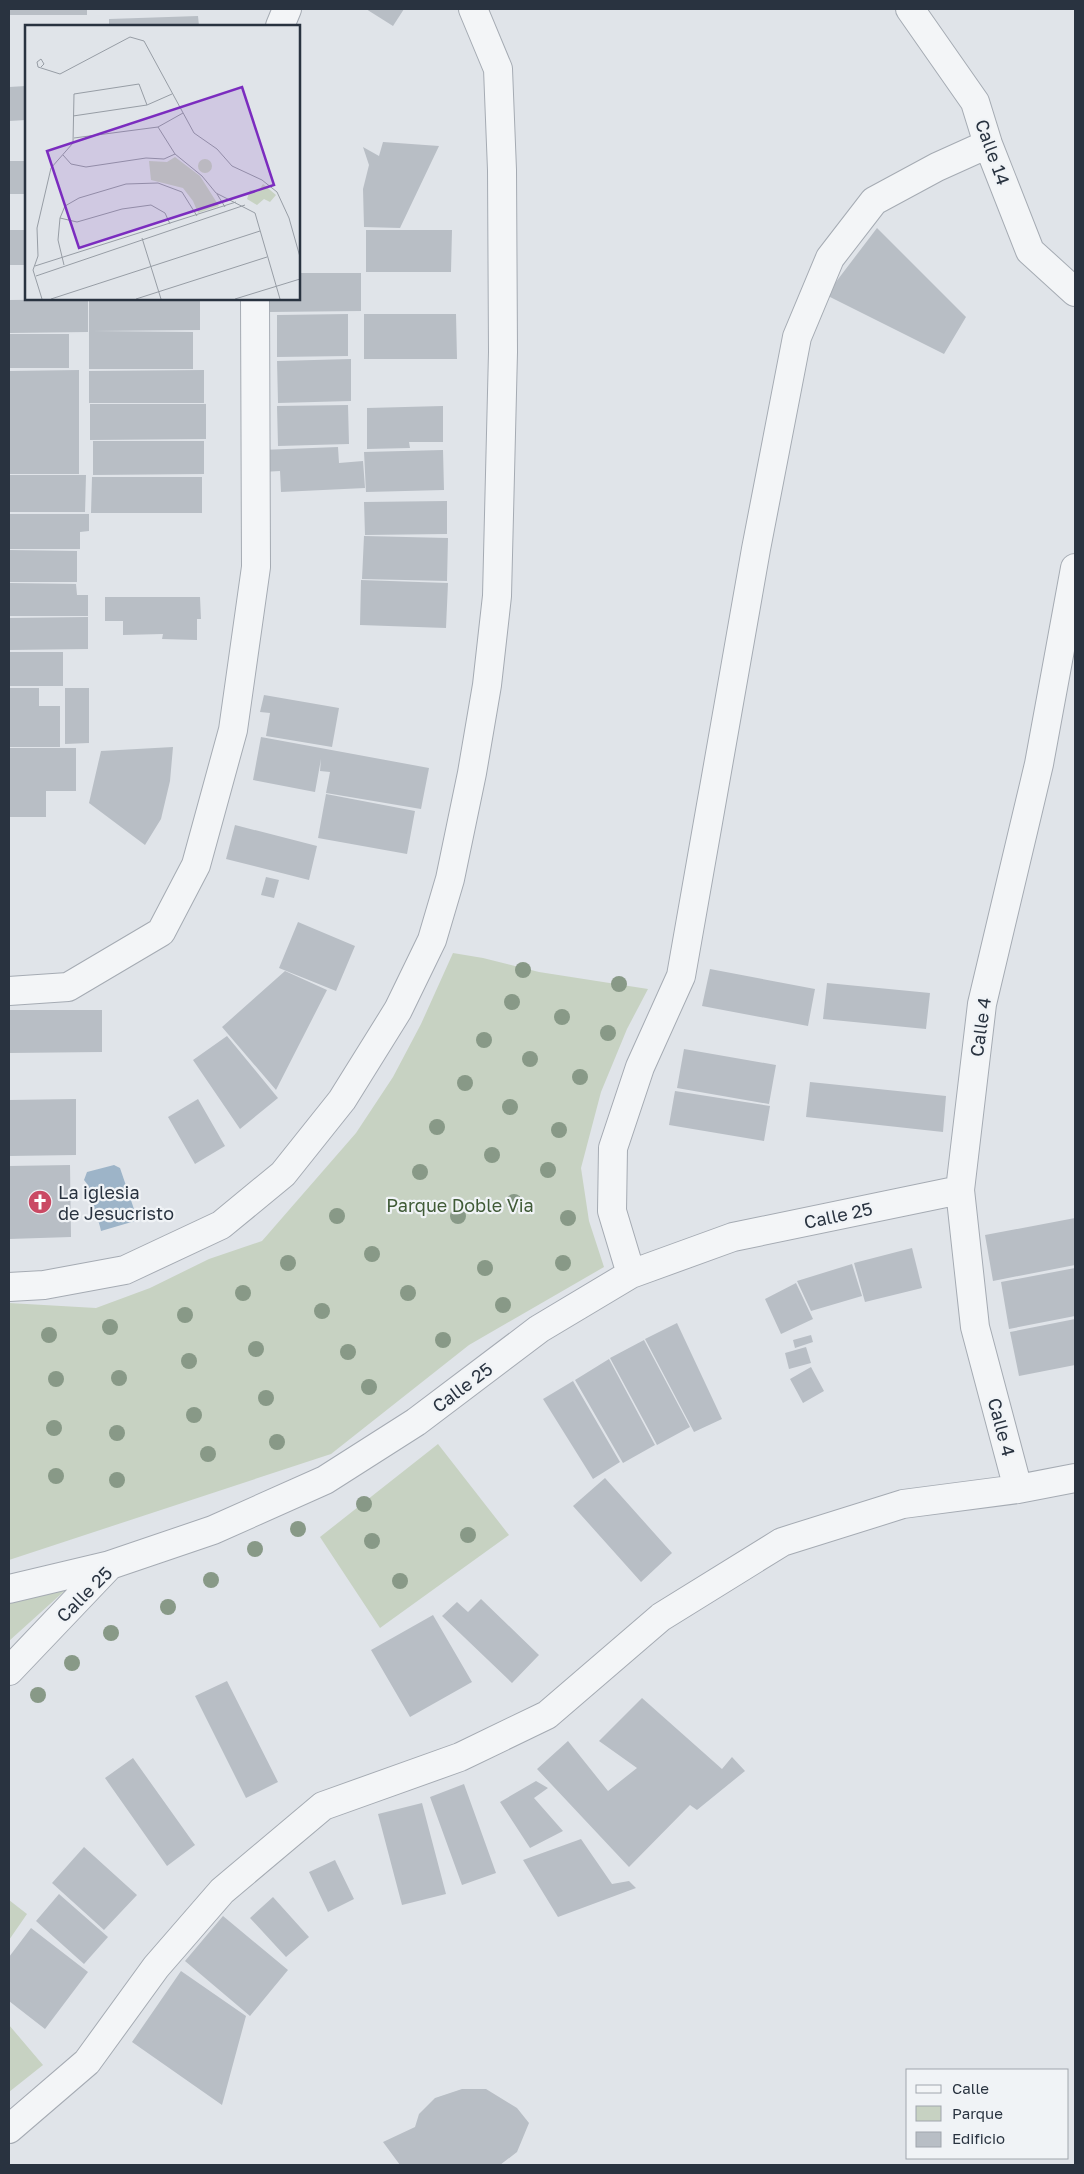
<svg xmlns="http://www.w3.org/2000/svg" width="1084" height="2174" font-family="'Golos Text',sans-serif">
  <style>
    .green { fill: #c7d2c2 }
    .water { fill: #9db4c8 }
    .building { fill: #b8bec5 }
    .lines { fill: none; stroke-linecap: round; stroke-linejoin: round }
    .minor-casing { stroke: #a5abb3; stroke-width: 30 }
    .minor { stroke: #f3f5f7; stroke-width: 28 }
    .tree { fill: #889987 }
    .labels { text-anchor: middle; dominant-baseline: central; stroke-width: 4.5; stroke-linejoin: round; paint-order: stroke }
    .street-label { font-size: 18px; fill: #293340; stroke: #f0f3f6 }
    .poi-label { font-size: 18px; fill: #293340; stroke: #f0f3f6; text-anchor: start }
    .park-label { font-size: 18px; fill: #405b37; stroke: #f0f3f6 }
    .inset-road { fill: none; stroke: #979da5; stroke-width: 1 }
    .view { fill: #7b2cbf; fill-opacity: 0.15; stroke: #7b2cbf; stroke-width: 2.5 }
    .inset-edge { fill: none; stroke: #293340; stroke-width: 2.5 }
  </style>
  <rect width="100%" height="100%" fill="#e0e4e9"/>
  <!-- green -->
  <path class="green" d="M453 953 483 958 539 972 648 989 627 1029 601 1092 581 1168 589 1221 604 1267 469 1345 331 1454 9 1560V1303L96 1308 150 1288 209 1259 262 1241 356 1133 393 1077 421 1024Z
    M438 1444 509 1535 380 1628 320 1537Z
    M70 1586 9 1641V1597Z
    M9 1900 27 1914 9 1940Z
    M9 2025 43 2065 9 2092Z"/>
  <!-- water -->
  <path class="water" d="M114 1165 120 1168 136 1215 135 1221 101 1231C99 1220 94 1212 92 1203 89 1193 92 1189 84 1180L87 1172Z"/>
  <!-- building -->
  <path class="building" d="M9 9H87V15H9Z
    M366 9H404L393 26Z
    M198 16 199 26H109V19Z
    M26 86V120L9 121V87Z
    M383 142 439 146 400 228 364 227 363 189 369 165 363 147 379 156Z
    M9 161H26V194H9Z
    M877 228 966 317 944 354 826 295Z
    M9 230H26V265H9Z
    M366 230H452L451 272H366Z
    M299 273H361V311L270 312V299H299Z
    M88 299V332L9 333V300Z
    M89 299H200V330L93 331 193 332V369H89Z
    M348 314V356L277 357V315Z
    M364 314H456L457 359H364Z
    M9 334H69V368H9Z
    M351 359V401L278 403 277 361Z
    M79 370V474H9V371Z
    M204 370V403H89V371Z
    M90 404H206V439L90 440Z
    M348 405 349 444 278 446 277 406Z
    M443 406V442H409L410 448 367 449V408Z
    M93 441H204V474L93 475Z
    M338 447 339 463 363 461 365 488 281 492 280 471 262 472 261 450Z
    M443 450 444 490 366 492 364 452Z
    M9 475H86L85 512H9Z
    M92 477H202V513H91Z
    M447 501V534L365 535 364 502Z
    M9 514H89V531L80 532V549H9Z
    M364 536 448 538 447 581 362 579Z
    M9 550 77 551V582H9Z
    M361 580 448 583 446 628 360 625Z
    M9 583 76 584 77 595H88V616H9Z
    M105 597H200L201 619H197V640L162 639 163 634 123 635V621H105Z
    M88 617V649L9 650V618Z
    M9 652H63V686H9Z
    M9 688H39V706H60V747H9Z
    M65 688H89V743L65 744Z
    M264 695 339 708 332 747 266 736 270 713 260 712Z
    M261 737 429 768 421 809 326 793 330 772 320 771 321 759 315 792 253 780Z
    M173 747 170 781 161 819 145 845 89 803 101 751Z
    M9 748H76V791H46V817H9Z
    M326 794 415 811 407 854 318 838Z
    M235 825 317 846 309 880 226 859Z
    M266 877 279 880 274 898 261 895Z
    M298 922 355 946 336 991 279 968Z
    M710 969 815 989 808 1026 702 1006Z
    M285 971 327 990 276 1090 222 1027Z
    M827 983 930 993 926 1029 823 1019Z
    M9 1010H102V1052L9 1053Z
    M227 1036 278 1098 240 1129 193 1060Z
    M684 1049 776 1065 769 1104 677 1088Z
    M810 1082 946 1096 943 1132 806 1117Z
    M675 1091 770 1106 764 1141 669 1125Z
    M76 1099V1155L9 1156V1100Z
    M198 1099 225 1146 195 1164 168 1117Z
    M70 1165 71 1237 9 1239V1166Z
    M1075 1218V1265L993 1281 985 1235Z
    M912 1248 922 1288 865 1302 854 1263Z
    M852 1264 862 1296 811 1311 797 1281Z
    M1075 1268V1316L1009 1329 1001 1282Z
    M796 1283 813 1319 781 1334 765 1299Z
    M1075 1319V1365L1019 1376 1010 1332Z
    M677 1323 722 1419 694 1432 645 1339Z
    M811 1335 813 1342 795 1348 793 1340Z
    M644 1340 690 1427 657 1445 610 1358Z
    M806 1347 811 1363 789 1369 785 1353Z
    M609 1359 655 1445 623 1463 575 1380Z
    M811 1367 824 1391 803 1403 790 1379Z
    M573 1381 620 1462 593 1479 543 1399Z
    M605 1478 672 1553 641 1582 573 1506Z
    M481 1599 539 1655 512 1683 442 1616 457 1602 468 1612Z
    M433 1615 472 1682 410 1717 371 1650Z
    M227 1681 278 1782 246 1798 195 1696Z
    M642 1698 722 1769 732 1757 745 1771 697 1810 690 1805 629 1867 537 1769 568 1741 608 1791 637 1768 599 1741Z
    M133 1758 195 1845 167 1866 105 1778Z
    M536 1781 548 1788 534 1798 563 1831 530 1848 500 1802Z
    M464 1784 496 1873 462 1885 430 1797Z
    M422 1803 446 1894 402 1905 378 1814Z
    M581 1839 612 1884 629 1881 636 1888 558 1917 523 1860Z
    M84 1847 137 1895 104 1930 52 1883Z
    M335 1860 354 1899 328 1912 309 1872Z
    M59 1894 108 1937 84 1964 36 1921Z
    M273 1897 309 1937 286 1957 250 1918Z
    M223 1916 288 1970 250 2016 185 1961Z
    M31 1928 88 1972 45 2029 9 2001V1957Z
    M181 1971 246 2016 222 2105 132 2042Z
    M462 2089H486L517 2108 529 2123 517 2152 500 2165H400L383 2142 415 2127 419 2114 435 2098Z"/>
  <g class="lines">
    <!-- minor casing -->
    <g class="minor-casing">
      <path id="minor" d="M910 9 975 102 988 144 1030 251 1075 292
        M280 26 287 9
        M9 991 68 987 161 932 196 865 233 730 256 567 255 299
        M631 1274 612 1211 613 1148 640 1067 681 976 756 549 797 337 830 258 874 201 937 167 988 144
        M9 1287 44 1285 125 1270 221 1225 283 1174 342 1100 398 1010 432 940 450 879 472 773 487 685 497 596 503 352 502 170 498 69 473 9
        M1018 1489 975 1327 960 1190 982 1004 1039 764 1075 568
        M9 1589 110 1565
        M9 1671 110 1565 213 1530 325 1480 416 1422 539 1329 631 1274 733 1237 960 1190
        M9 2129 87 2062 156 1967 222 1891 323 1806 460 1757 547 1715 661 1617 782 1542 903 1504 1018 1489 1075 1478"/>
    </g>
    <!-- minor -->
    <use href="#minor" class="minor"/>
  </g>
  <!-- trees -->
  <g class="tree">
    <circle cx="523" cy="970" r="8"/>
    <circle cx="619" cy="984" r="8"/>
    <circle cx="512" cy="1002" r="8"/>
    <circle cx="562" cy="1017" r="8"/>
    <circle cx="608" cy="1033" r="8"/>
    <circle cx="484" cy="1040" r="8"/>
    <circle cx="530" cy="1059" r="8"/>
    <circle cx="580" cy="1077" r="8"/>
    <circle cx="465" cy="1083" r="8"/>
    <circle cx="510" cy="1107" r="8"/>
    <circle cx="437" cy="1127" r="8"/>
    <circle cx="559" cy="1130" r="8"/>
    <circle cx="492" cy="1155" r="8"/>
    <circle cx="548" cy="1170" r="8"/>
    <circle cx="420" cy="1172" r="8"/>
    <circle cx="514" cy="1202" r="8"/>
    <circle cx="337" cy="1216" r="8"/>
    <circle cx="458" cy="1216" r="8"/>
    <circle cx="568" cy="1218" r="8"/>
    <circle cx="372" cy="1254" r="8"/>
    <circle cx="288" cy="1263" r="8"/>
    <circle cx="563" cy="1263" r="8"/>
    <circle cx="485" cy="1268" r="8"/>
    <circle cx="243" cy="1293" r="8"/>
    <circle cx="408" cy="1293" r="8"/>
    <circle cx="503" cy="1305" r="8"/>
    <circle cx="322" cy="1311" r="8"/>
    <circle cx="185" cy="1315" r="8"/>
    <circle cx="110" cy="1327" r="8"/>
    <circle cx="49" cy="1335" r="8"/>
    <circle cx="443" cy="1340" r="8"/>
    <circle cx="256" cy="1349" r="8"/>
    <circle cx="348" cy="1352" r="8"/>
    <circle cx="189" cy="1361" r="8"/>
    <circle cx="119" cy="1378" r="8"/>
    <circle cx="56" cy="1379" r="8"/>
    <circle cx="369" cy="1387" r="8"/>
    <circle cx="266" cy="1398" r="8"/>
    <circle cx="194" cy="1415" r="8"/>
    <circle cx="54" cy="1428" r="8"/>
    <circle cx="117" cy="1433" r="8"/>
    <circle cx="277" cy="1442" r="8"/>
    <circle cx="208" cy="1454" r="8"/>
    <circle cx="56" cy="1476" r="8"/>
    <circle cx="117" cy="1480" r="8"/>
    <circle cx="364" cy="1504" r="8"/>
    <circle cx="298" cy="1529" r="8"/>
    <circle cx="468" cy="1535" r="8"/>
    <circle cx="372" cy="1541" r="8"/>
    <circle cx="255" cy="1549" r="8"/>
    <circle cx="211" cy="1580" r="8"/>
    <circle cx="400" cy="1581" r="8"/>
    <circle cx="168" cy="1607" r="8"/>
    <circle cx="111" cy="1633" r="8"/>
    <circle cx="72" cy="1663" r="8"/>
    <circle cx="38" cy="1695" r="8"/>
  </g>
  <!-- icons -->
  <defs>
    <g id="church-disc" transform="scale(1.25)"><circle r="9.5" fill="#ca4a64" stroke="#f0f3f6"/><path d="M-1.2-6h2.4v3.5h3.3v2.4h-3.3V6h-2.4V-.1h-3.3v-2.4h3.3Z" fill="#fff"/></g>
  </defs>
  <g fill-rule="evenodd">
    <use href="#church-disc" x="40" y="1202"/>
  </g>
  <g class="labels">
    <!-- street labels -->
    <g class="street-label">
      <text transform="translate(993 152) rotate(70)">Calle 14</text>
      <text transform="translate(980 1027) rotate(-82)">Calle 4</text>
      <text transform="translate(838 1215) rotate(-12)">Calle 25</text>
      <text transform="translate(462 1387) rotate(-37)">Calle 25</text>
      <text transform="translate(1002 1427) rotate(75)">Calle 4</text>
      <text transform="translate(84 1594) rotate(-45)">Calle 25</text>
    </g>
    <!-- poi labels -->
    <g class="poi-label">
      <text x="58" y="1192">La iglesia<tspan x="58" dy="21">de Jesucristo</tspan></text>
    </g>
    <!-- park labels -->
    <g class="park-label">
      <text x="460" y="1205">Parque Doble Via</text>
    </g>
  </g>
  <!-- overview -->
  <g transform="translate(25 25)">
    <rect width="275" height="275" fill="#e0e4e9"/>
    <path d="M150 132 175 151 194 181 173 188 168 176 158 163 126 155 124 136 142 137ZM173 141a7 7 0 1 1 14 0a7 7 0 1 1-14 0ZM238 159 251 170 245 177 239 174 232 180 222 174 225 165 233 167Z" fill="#c7d2c2"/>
    <path class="inset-road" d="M16 42 19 39 16 34 12 37 13 42 35 49 105 12 119 16 169 108 192 124 207 141 237 155 252 167 264 193 275 232M48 91 122 80 147 69M133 102 150 129 177 151 191 168 230 188 255 274M49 113 133 102 158 88M38 130 46 139 61 142 121 133 139 134 150 129M192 169 200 182M35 193 52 197 97 184 126 180 140 188 145 199M117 213 136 274M39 240 33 215 35 193 40 181 54 173 101 159 133 158 157 167 172 191M10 241 211 177M11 251 220 180M17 274 8 245 13 231 12 203 26 143 48 118 49 69 114 59 122 80M26 274 235 206M111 274 242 232M210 274 275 254"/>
    <path class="view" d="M217 62 249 160 54 223 22 126Z"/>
    <rect width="275" height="275" class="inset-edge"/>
  </g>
  <!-- border -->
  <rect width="1084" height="2174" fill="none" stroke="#293340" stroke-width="20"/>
  <!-- legend -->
  <rect x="906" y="2069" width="162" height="90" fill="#f0f3f6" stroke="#a0a6ad"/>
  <rect x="916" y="2085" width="25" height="8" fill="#f3f5f7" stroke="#a0a6ad"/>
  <text x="952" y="2094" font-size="15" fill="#293340">Calle</text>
  <rect x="916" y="2106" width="25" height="15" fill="#c7d2c2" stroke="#a0a6ad"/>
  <text x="952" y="2119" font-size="15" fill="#293340">Parque</text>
  <rect x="916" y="2132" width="25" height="15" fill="#b8bec5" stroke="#a0a6ad"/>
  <text x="952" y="2144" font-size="15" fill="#293340">Edificio</text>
</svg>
